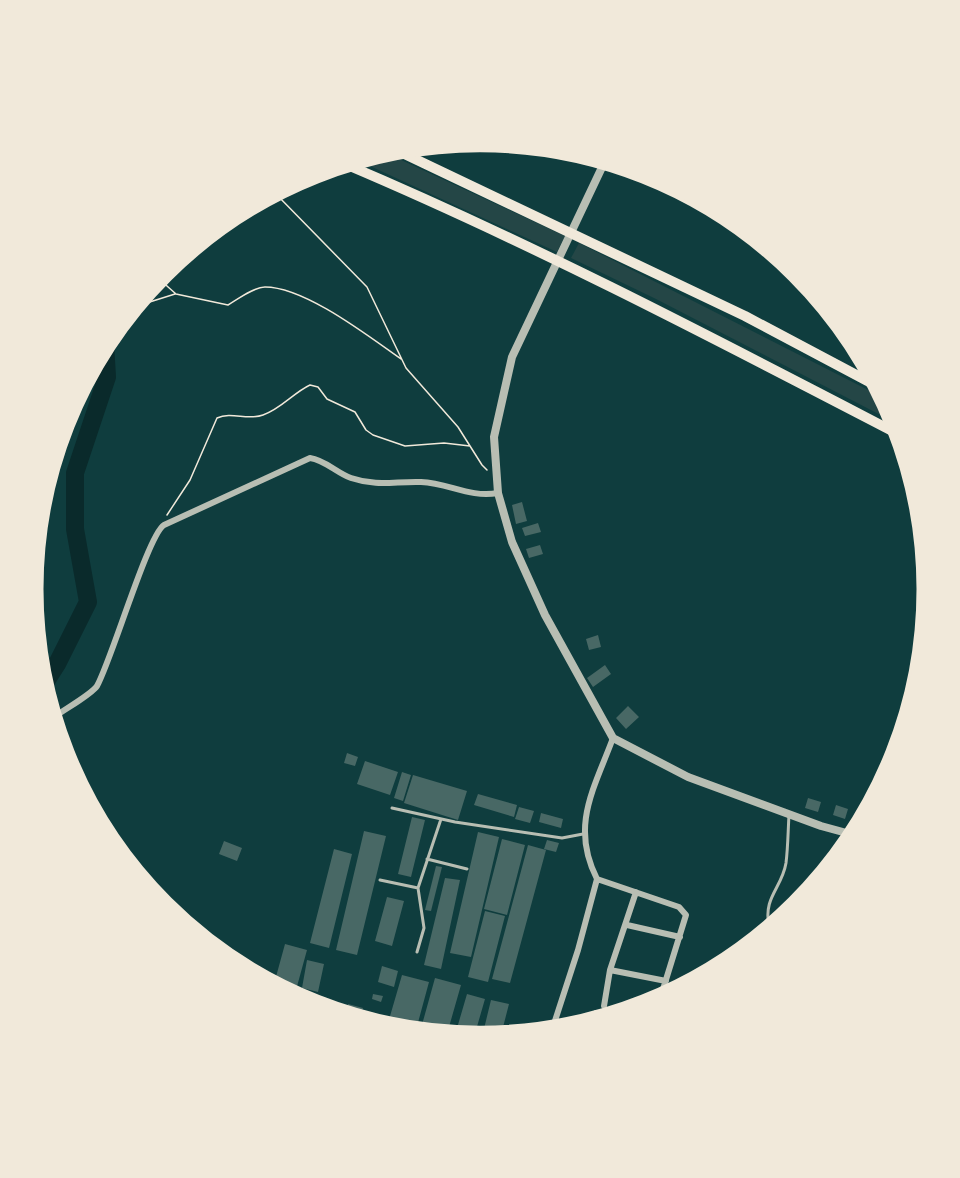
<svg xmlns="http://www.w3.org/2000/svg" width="960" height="1178" font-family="'Noto Sans',sans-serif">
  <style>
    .green { fill: #244646 }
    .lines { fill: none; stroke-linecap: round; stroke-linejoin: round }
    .river { stroke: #0a2a2b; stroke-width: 18 }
    .building { fill: #486865 }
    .path { stroke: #f1e9da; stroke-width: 1.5 }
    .service { stroke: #b8beb3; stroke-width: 3 }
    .minor { stroke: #b8beb3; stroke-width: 6 }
    .tertiary { stroke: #b8beb3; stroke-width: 8 }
    .motorway { stroke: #f1e9da; stroke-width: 10 }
    .rim { fill: none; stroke: #f1e9da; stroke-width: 3 }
  </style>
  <rect width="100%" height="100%" fill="#0f3d3e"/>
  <!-- green -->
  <path class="green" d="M384 152 565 236 557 252 357 160Z
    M579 243 884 398 896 423 656 299 571 258Z"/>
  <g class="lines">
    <!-- river -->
    <path class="river" d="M43 686 57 664 88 602 75 529V473L107 377 105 343"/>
  </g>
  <!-- building -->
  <path class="building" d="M522 502 527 521 516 524 512 505Z
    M538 523 541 532 525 536 522 528Z
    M540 545 543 554 529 558 526 549Z
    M598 635 601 647 589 650 586 639Z
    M605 665 611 674 593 687 587 678Z
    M628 706 639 717 626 729 616 718Z
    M347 753 358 757 355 766 344 763Z
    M365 761 398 772 390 795 357 784Z
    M402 772 411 775 403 801 394 798Z
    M413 775 467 791 458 820 404 803Z
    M478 794 517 805 514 817 474 805Z
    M808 798 821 802 818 812 805 808Z
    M836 805 848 809 845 819 833 815Z
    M519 807 534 811 530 823 515 819Z
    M541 813 563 819 561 828 539 822Z
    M412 817 425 820 411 877 398 874Z
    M364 831 386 836 357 955 336 950Z
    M478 832 499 837 471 957 450 953Z
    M502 839 525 845 507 915 484 909Z
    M547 840 559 843 556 852 544 849Z
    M224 841 242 848 237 861 219 854Z
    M528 845 546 850 510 983 492 979Z
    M334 849 352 854 329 948 310 943Z
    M436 866 442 867 431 911 425 910Z
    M445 878 460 880 441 969 424 965Z
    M387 897 404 901 392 946 375 941Z
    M485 911 505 916 488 982 468 977Z
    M285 944 307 950 296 990 274 984Z
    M307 960 324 964 318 992 302 988Z
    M382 966 398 971 394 987 378 982Z
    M402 975 429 982 416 1030 388 1023Z
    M435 978 461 985 447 1034 420 1032Z
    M373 994 383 996 381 1002 372 999Z
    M467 994 485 999 474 1037 455 1035Z
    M491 1000 509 1004 501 1035 482 1037Z
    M348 1004 363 1008 360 1017 346 1013Z"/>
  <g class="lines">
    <!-- path -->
    <path class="path" d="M275 193 367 287 406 368 458 427 482 465 487 470
      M158 278 176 294 228 305C238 299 254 287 265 287 305 287 368 336 401 359
      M137 306 175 294
      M167 515 190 480 217 418C232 411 247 421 263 415 281 409 293 393 310 385L318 387 327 399 355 412 366 430 373 435 405 446 444 443 470 446"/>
    <!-- service -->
    <path class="service" d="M392 808 455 822 562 838 583 834
      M427 859 467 869
      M380 880 418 888
      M769 926C763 897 782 888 786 863 788 847 788 831 789 815
      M417 952 424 928 418 888 441 819"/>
    <!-- minor -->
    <path class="minor" d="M53 718C63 710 91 695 97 686 112 659 148 535 164 525L310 458C325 460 337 473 351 478 378 487 395 481 421 482 449 483 469 498 498 493
      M597 879 679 907 686 915 660 999
      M627 925 680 937
      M610 970 666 981
      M604 1006 610 970 636 892
      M596 1013 608 1017
      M552 1030 578 950 597 879C570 826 594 789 613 738"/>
    <!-- tertiary -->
    <path class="tertiary" d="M605 161 512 357 494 437 498 493 512 542 545 615 613 738 688 777 821 826 854 835"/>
    <!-- motorway -->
    <path class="motorway" d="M394 149 745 316 877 386
      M345 164C534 244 717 340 900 435"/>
  </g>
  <!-- crop -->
  <path d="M0 0H960V1178H0ZM42 589a438 438 0 1 1 876 0a438 438 0 1 1-876 0Z" fill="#f1e9da" fill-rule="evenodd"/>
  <path class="rim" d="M42 589a438 438 0 1 1 876 0a438 438 0 1 1-876 0Z"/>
</svg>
